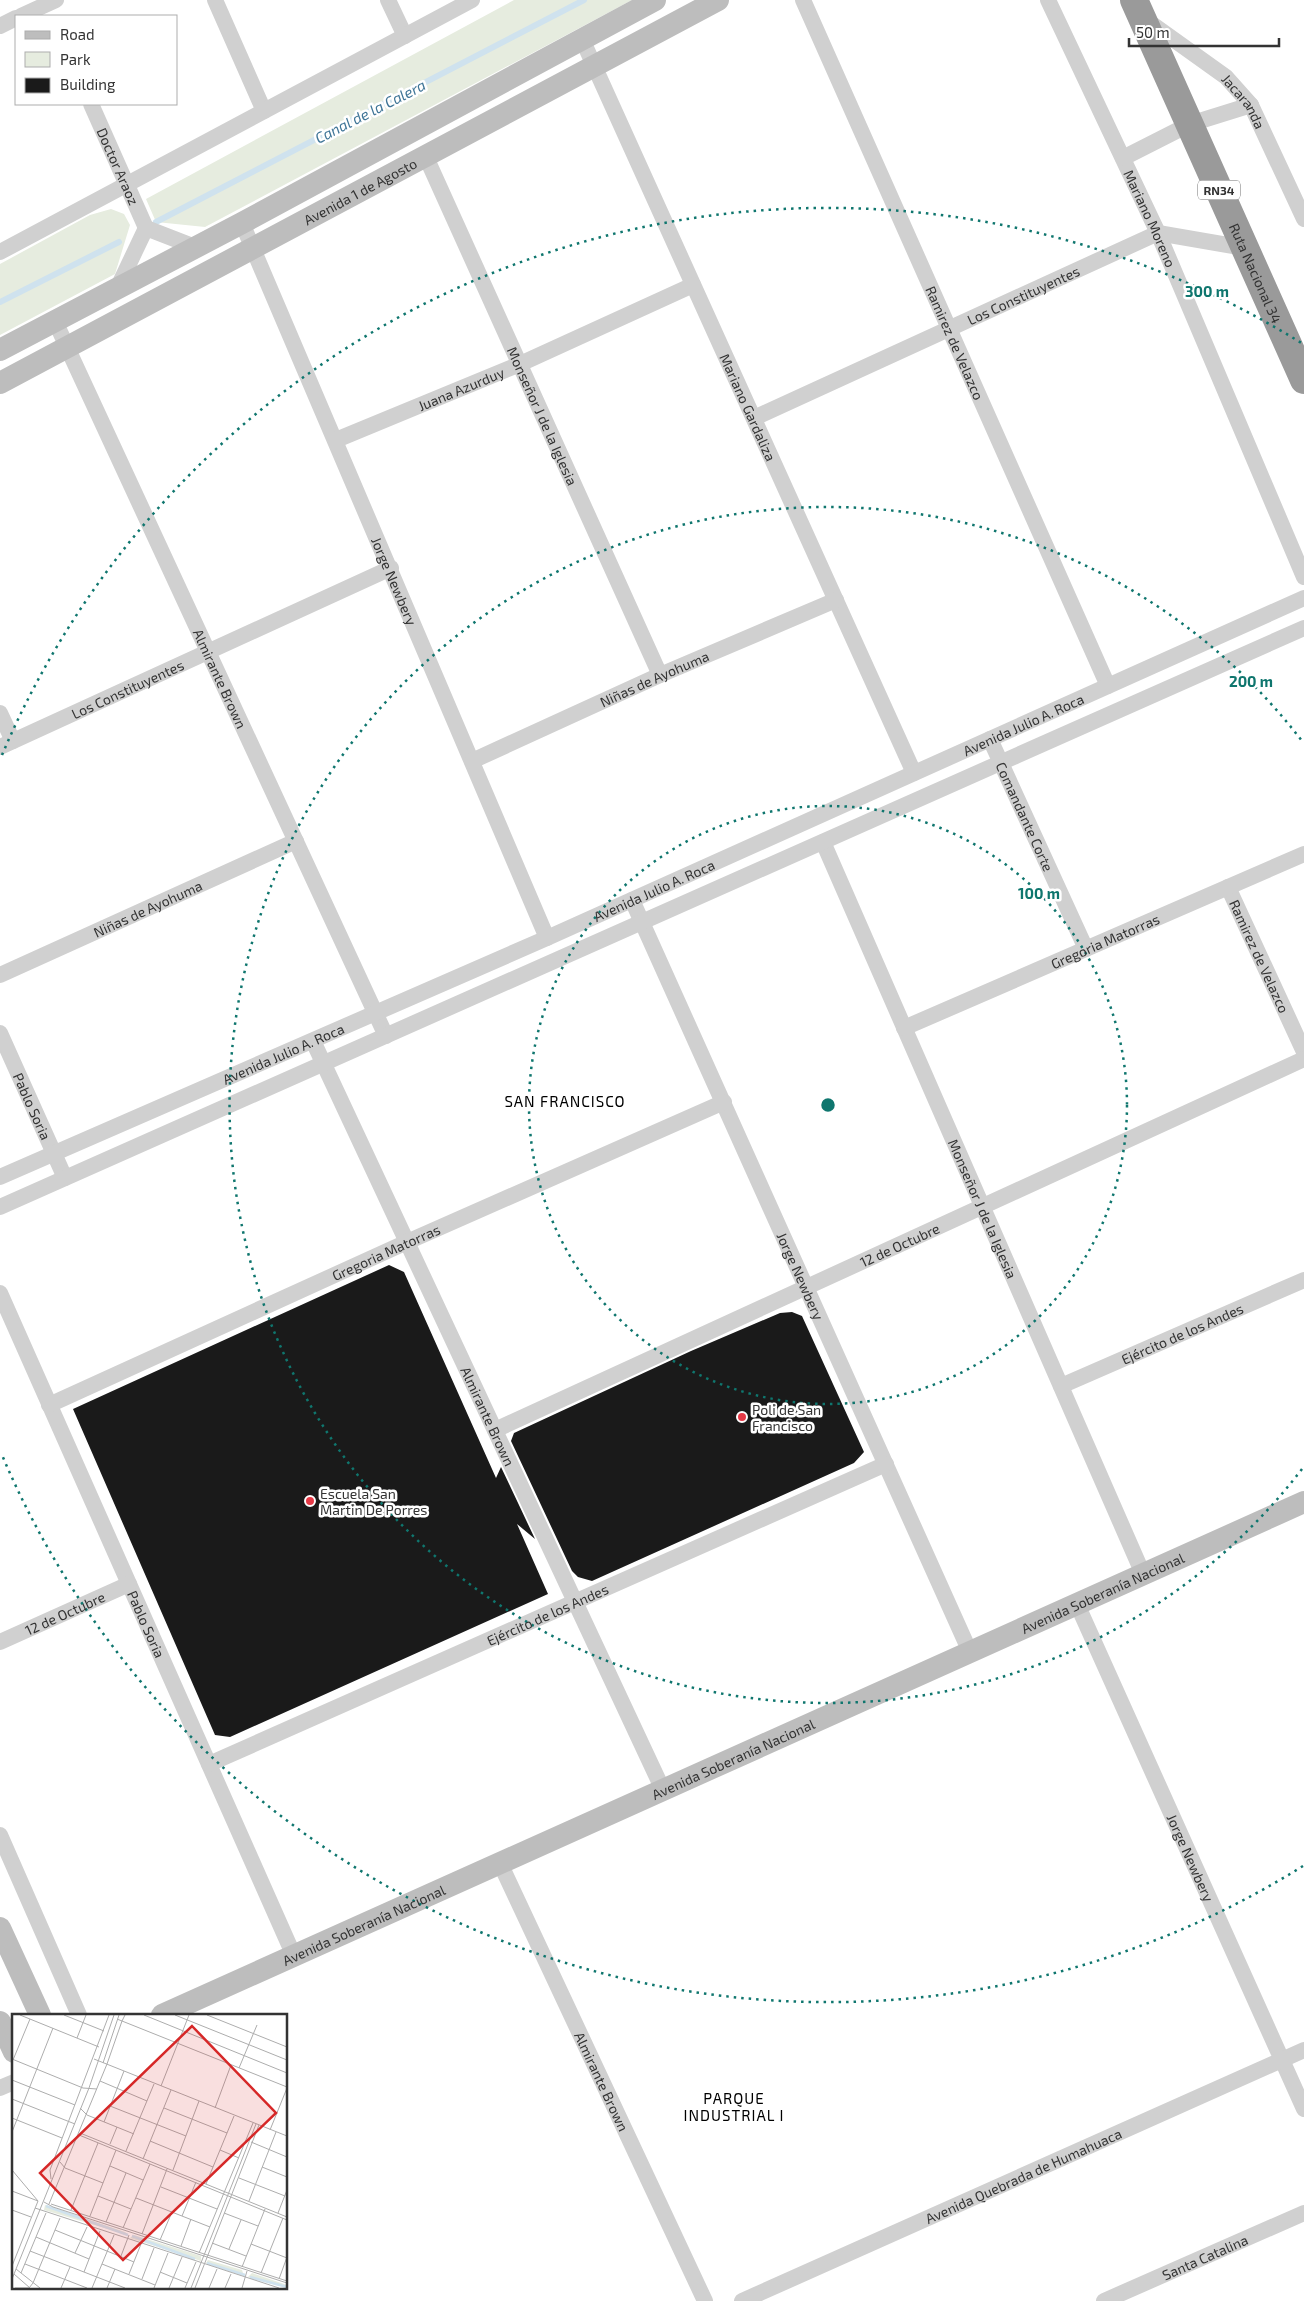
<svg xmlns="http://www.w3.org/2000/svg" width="1304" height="2301" font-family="'Exo 2',sans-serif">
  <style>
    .green { fill: #e6ecdf }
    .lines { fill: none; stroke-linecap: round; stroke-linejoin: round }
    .stream { stroke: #cfe2ee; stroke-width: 6 }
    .building { fill: #1a1a1a }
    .street { stroke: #d0d0d0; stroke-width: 16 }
    .secondary { stroke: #bdbdbd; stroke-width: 22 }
    .highway { stroke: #9a9a9a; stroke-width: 28 }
    .ring { fill: none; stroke: #0f766e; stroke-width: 2.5; stroke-dasharray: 2.5 5 }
    .poi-dot { fill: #e63946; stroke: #fff; stroke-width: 2 }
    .labels { text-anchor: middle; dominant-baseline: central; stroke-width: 5; stroke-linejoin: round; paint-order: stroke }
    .shield { fill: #fff; stroke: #707070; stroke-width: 1 }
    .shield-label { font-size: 12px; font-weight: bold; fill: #333 }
    .street-label { font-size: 14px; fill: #333; stroke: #fff }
    .poi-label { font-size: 14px; fill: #333; stroke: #fff; text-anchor: start }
    .water-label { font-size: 15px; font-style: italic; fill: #3f7597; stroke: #fff }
    .neighbourhood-label { font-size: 15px; letter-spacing: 1px; fill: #000; stroke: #fff }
    .inset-river { fill: none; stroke: #cfe2ee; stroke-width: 2.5 }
    .inset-road { fill: none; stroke: #adadad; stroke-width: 1 }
    .view { fill: #d62828; fill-opacity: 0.15; stroke: #d62828; stroke-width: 2.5 }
    .inset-edge { fill: none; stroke: #333; stroke-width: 2.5 }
    .centre { fill: #0f766e; stroke: #fff; stroke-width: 2.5 }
    .ring-label { font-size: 15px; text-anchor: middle; font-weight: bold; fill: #0f766e; stroke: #fff; stroke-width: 5; stroke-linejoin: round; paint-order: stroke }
  </style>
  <rect width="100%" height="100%" fill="#fff"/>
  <!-- green -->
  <path class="green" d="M514 0H632L205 227 156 222 146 199Z
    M111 209 124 214 130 225 115 274 0 335V264L90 215Z"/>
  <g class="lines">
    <!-- stream -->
    <path class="stream" d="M156 222 584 0
      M0 302 119 242"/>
  </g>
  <!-- building -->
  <path class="building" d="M389 1265 404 1272 496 1478 501 1467 535 1539 517 1524 548 1594 230 1737 215 1735 73 1409Z
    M792 1312 802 1316 864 1452 854 1463 592 1581 578 1577 572 1571 511 1441 514 1433 691 1351 780 1313Z"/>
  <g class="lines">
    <!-- street -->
    <g class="street">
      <path d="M215 0 264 111"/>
      <path d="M388 0 405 36"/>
      <path id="s1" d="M803 0 1108 686"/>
      <path id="s2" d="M1048 0 1158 233 1304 577"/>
      <path d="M21 16 56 0"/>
      <path id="s3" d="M1145 19 1226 77 1251 105 1304 219"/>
      <path d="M0 26 16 18"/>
      <path id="s4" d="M582 39 914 773"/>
      <path id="s5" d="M91 104 146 228"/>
      <path id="s6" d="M426 157 660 675"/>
      <path d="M1123 158 1190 124 1251 105"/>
      <path id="s7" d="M242 223 547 938"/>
      <path d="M146 228 195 247"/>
      <path d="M0 252 472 0"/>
      <path d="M118 287 146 228"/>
      <path id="s8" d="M55 321 386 1036"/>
      <path id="s9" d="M754 418 1158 233 1245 248"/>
      <path id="s10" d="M336 440 520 364 693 285"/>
      <path d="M0 713 13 741"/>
      <path id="s11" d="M990 739 1086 949"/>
      <path id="s12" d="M0 747 391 568"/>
      <path id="s13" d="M472 761 660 675 836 600"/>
      <path id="s14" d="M823 842 1143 1574"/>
      <path id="s15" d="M1228 887 1304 1052"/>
      <path id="s16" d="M632 900 970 1652"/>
      <path id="s17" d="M0 975 296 841"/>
      <path id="s18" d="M904 1028 1304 854"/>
      <path id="s19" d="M0 1033 65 1178"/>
      <path id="s20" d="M313 1041 663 1790"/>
      <path id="s21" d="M0 1177 547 938 1304 598"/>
      <path d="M0 1207 1304 628"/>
      <path id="s22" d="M0 1293 294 1956"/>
      <path id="s23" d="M1061 1386 1304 1280"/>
      <path id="s24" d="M49 1405 407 1242 724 1102"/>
      <path id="s25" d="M495 1430 1304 1059"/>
      <path id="s26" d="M1077 1604 1304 2109"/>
      <path id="s27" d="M0 1642 129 1584"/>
      <path id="s28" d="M209 1764 886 1464"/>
      <path d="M0 1835 79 2015"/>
      <path id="s29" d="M500 1863 705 2301"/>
      <path d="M0 2088 14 2082"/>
      <path id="s30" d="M742 2301 1304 2050"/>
      <path id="s31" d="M1104 2301 1304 2213"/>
    </g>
    <!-- secondary -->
    <g class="secondary">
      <path d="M0 350 242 223 655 0"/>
      <path id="s32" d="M0 383 718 0"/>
      <path d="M0 1928 40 2015"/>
      <path id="s33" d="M162 2015 1304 1502"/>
      <path d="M0 2022 14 2052"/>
    </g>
    <!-- highway -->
    <path class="highway" id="s34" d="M1134 0 1304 380"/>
  </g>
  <!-- distance rings -->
  <g class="ring">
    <circle cx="828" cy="1105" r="299"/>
    <path d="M1302 1469A598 598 0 1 1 1302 741"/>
    <path d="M1303 1866A897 897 0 0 1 2 1455M2 755A897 897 0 0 1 1303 344"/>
  </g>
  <!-- markers -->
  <g class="poi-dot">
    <circle cx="742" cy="1417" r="5"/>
    <circle cx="310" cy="1501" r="5"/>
  </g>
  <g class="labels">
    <!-- shield labels -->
    <rect class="shield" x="1198" y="180.5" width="42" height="19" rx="4"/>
    <g class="shield-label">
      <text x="1219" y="190">RN34</text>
    </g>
    <!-- street labels -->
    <g class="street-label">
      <text stroke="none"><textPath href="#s3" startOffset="130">Jacaranda</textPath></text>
      <text stroke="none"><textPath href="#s5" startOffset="68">Doctor Araoz</textPath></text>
      <text stroke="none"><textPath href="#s32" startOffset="408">Avenida 1 de Agosto</textPath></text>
      <text stroke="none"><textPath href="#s2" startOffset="241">Mariano Moreno</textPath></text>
      <text stroke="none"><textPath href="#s34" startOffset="299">Ruta Nacional 34</textPath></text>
      <text stroke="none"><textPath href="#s9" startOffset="296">Los Constituyentes</textPath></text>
      <text stroke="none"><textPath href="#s1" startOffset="375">Ramirez de Velazco</textPath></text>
      <text stroke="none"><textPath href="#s10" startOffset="135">Juana Azurduy</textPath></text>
      <text stroke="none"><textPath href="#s4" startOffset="404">Mariano Gardaliza</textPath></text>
      <text stroke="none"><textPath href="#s6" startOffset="284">Monseñor J de la Iglesia</textPath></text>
      <text stroke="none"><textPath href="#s7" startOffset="389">Jorge Newbery</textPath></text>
      <text stroke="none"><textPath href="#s8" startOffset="394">Almirante Brown</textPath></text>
      <text stroke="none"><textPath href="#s13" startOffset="200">Niñas de Ayohuma</textPath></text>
      <text stroke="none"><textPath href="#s12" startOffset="140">Los Constituyentes</textPath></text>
      <text stroke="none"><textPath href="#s21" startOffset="1119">Avenida Julio A. Roca</textPath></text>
      <text stroke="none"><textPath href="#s11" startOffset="85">Comandante Corte</textPath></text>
      <text stroke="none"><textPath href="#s21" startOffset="714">Avenida Julio A. Roca</textPath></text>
      <text stroke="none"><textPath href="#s17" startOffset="162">Niñas de Ayohuma</textPath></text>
      <text stroke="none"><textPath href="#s18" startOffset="219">Gregoria Matorras</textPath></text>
      <text stroke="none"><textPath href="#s15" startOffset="76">Ramirez de Velazco</textPath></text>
      <text stroke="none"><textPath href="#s21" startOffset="309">Avenida Julio A. Roca</textPath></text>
      <text stroke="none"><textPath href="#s19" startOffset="80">Pablo Soria</textPath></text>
      <text stroke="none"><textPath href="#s14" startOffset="400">Monseñor J de la Iglesia</textPath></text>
      <text stroke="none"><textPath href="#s25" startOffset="445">12 de Octubre</textPath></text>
      <text stroke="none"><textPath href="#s24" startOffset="370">Gregoria Matorras</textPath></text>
      <text stroke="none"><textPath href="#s16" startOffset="412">Jorge Newbery</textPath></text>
      <text stroke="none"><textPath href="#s23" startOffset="132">Ejército de los Andes</textPath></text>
      <text stroke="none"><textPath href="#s20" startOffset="414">Almirante Brown</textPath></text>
      <text stroke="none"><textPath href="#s33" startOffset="1031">Avenida Soberanía Nacional</textPath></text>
      <text stroke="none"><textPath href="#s27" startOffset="71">12 de Octubre</textPath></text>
      <text stroke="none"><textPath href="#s28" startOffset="370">Ejército de los Andes</textPath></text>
      <text stroke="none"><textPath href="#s22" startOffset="362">Pablo Soria</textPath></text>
      <text stroke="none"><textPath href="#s33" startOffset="626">Avenida Soberanía Nacional</textPath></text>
      <text stroke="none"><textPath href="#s26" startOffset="278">Jorge Newbery</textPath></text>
      <text stroke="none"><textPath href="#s33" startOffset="221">Avenida Soberanía Nacional</textPath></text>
      <text stroke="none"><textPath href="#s29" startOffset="241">Almirante Brown</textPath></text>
      <text stroke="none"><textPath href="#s30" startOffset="308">Avenida Quebrada de Humahuaca</textPath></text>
      <text stroke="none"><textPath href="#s31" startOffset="110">Santa Catalina</textPath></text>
    </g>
    <!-- poi labels -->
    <g class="poi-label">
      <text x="752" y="1409">Poli de San<tspan x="752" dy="16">Francisco</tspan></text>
      <text x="320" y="1493">Escuela San<tspan x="320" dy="16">Martin De Porres</tspan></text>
    </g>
    <!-- water labels -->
    <g class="water-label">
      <text transform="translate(370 111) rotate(-27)">Canal de la Calera</text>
    </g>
    <!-- neighbourhood labels -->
    <g class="neighbourhood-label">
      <text x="565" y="1101">SAN FRANCISCO</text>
      <text x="734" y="2098">PARQUE<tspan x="734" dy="17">INDUSTRIAL I</tspan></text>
    </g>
  </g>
  <!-- overview -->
  <g transform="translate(12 2014)">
    <rect width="275" height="275" fill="#fff"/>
    <path d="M33 191 113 218 116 221 32 196ZM122 221 189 242V247L118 224ZM196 246 230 256 232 262 194 249ZM240 259 275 271V274L236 263Z" fill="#e6ecdf"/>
    <path class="inset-river" d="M34 192 116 221M120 222 183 245M195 249 233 261M238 263 275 273"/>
    <path class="inset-road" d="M8 1 87 33M52 1 92 17M113 1 110 7 275 73M132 1 275 59M163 1 275 46M195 1 275 33M65 24 74 1M0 45 71 74 85 75M82 45 275 122M1 46 18 5M91 49 107 1M227 54 245 11M0 66 63 91M88 67 135 87M149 72 177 1M0 85 63 110M98 92 174 122M68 94 75 101 122 120M152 94 215 119M203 94 219 51M0 104 50 124M92 108 112 57M258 116 275 74M0 118 41 14M68 119 275 203M67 121 275 206M138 127 201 153M239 128 275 143M98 130 105 113M208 136 227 144M114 137 142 70M131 145 159 76M48 148 53 154 91 169M98 152 131 166M250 153 275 163M0 156 26 187M161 156 187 87M227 164 273 182M39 165 38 156 97 1M194 170 222 102M149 173 205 195M0 177 26 187M86 182 119 195M124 184 198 213M237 187 264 118M32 188 41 193 275 269M37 190 95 50 110 7 105 5M39 190 275 267M23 194 267 274M0 196 19 203M59 196 86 129M212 199 246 212M266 199 275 176M78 202 104 136M170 202 184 168M94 208 114 159M111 214 138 150M43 216 122 248M130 220 155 155M24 223 77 245M148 226 160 198M200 229 234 242M239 230 275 244M169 232 179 205M217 235 229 206M18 237 113 274M63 239 75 213M187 239 241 109M109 242 117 221M13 250 75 274M90 250 143 271M0 252 26 187M230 253 253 195M4 255 28 274M72 258 88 217M148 258 175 269M9 259 34 199M249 259 271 204M2 260 18 274M117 260 129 230M0 265 77 74 102 1M130 265 142 234M267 265 275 243M3 274H17L21 269 48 204M49 274 58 253M80 274 102 221M95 274 103 255M142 274 156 239M157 274 170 243M173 274 184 248M179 274 244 110M183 274 247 111M197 274 205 255M213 274 219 260M230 274 235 257"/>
    <path class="view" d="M180 12 264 99 111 246 28 159Z"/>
    <rect width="275" height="275" class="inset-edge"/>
  </g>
  <circle cx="828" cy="1105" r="8" class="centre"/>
  <g class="ring-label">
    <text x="1207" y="297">300 m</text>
    <text x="1251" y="687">200 m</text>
    <text x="1039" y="899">100 m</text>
  </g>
  <!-- legend -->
  <rect x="15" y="15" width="162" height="90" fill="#ffffff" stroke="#adadad"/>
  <rect x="25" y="31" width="25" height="8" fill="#bdbdbd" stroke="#adadad"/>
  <text x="60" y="40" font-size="15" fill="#333333">Road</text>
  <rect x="25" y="52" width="25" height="15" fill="#e6ecdf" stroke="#adadad"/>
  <text x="60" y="65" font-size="15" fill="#333333">Park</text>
  <rect x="25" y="78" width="25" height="15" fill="#1a1a1a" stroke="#adadad"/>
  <text x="60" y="90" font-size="15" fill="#333333">Building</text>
  <!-- scale -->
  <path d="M1129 38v8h150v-8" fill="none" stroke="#333333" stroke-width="2.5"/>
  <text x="1136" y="38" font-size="15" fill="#333333" stroke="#ffffff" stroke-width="4" paint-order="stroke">50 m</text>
</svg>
